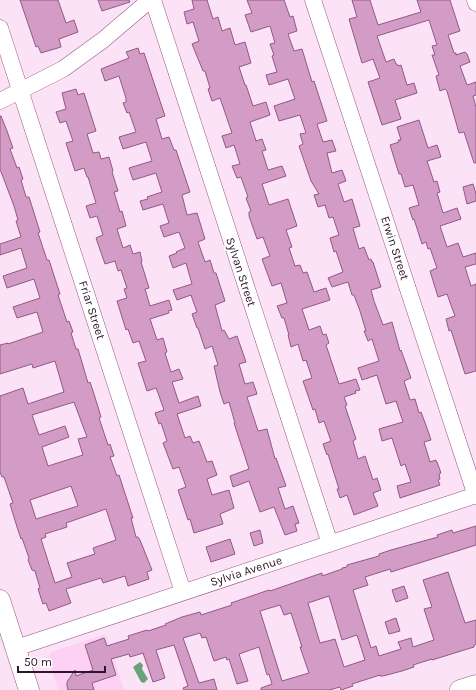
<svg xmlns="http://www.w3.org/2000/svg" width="476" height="690" font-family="Karla,sans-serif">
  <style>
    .built { fill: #fcd1f3 }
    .water { fill: #67a27a }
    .building { fill: #d29cc7; stroke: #925887; fill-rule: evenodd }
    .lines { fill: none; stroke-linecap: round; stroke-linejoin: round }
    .minor-casing { stroke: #925887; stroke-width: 17 }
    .major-casing { stroke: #925887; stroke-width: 21 }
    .minor { stroke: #fff; stroke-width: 16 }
    .major { stroke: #fff; stroke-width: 20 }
    .labels { text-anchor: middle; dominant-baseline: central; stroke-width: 3.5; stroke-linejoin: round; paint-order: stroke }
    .street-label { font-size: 12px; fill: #2e1629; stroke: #fff }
  </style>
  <rect width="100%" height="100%" fill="#fce2f6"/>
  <!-- built -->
  <path class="built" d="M106 634 124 690H58L48 659 51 652Z"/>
  <!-- water -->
  <path class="water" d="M140 662 143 665 142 669 148 679 144 683 141 682 133 667Z"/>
  <!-- building -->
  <path class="building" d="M20 0H58L66 23 74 20 78 32 59 39 61 47 41 53 38 46 36 47Z
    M98 0H129L130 2 102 11Z
    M192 0H207L213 19 218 17 222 31 230 28 235 45 245 42 251 63 239 67 245 85H246L253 106 266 102 270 115 250 122 256 141 262 139 266 150 262 151 268 170 282 166 286 176 262 184 269 205 288 199 297 226 286 230 292 247 289 248 295 266 300 265 303 273 307 272 314 292 326 288 330 300 302 309 309 330 320 326 323 335 326 334 329 343 326 345 339 384 356 379 360 390 355 391 356 393 344 397 347 405 345 406 356 439 353 441 358 459 365 456 373 480 377 478 381 490 373 493 378 506 354 515 347 495 340 498 337 489H339L328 454 327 455 323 444 331 441 324 421 319 423 315 409 313 410 303 381 312 378 306 360 303 361 298 344 291 347 288 335H289L284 318H282L277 306 287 303 281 283 272 286 262 259 270 256 263 237 257 239 249 216V212L251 211 246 198 248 197 241 177 237 178 232 166 240 164 234 145 226 148 222 136 232 133 220 98 212 101 208 89 210 88 205 71H203L192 44 199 41 193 22 187 24 184 12 194 9Z
    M247 0H284L290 17 293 16 297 31 288 34 294 51 302 49 312 82 314 81 327 121 317 124 323 142 332 140 336 151 327 153 332 173 342 170 346 181 338 184 344 202 352 199 360 226 353 228 359 249 364 247 369 260 371 259 372 262H373L381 287 371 290 374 301 383 325 392 322 400 351 401 350 411 378 404 381 410 400 415 399 419 413 421 412 427 428 431 440 424 442 430 462 436 460V462H437L441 473 439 474 440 479 438 480 440 485 400 498 397 486 411 482 405 464 401 466 392 438 382 441 379 429 403 422 396 401 386 404 377 375 362 380 358 368 379 361 372 339 368 341 364 331H366L360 311 354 295H352L348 282 332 287 328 278 343 272 336 251 334 252 330 238 339 235 333 217 329 218 325 205 318 207 314 195 319 194 311 181 299 146 303 144 300 134 306 133 300 115 279 121 274 106 295 99 288 79 269 85 266 75 277 72 272 56 274 55 270 44 275 43 270 26 251 32 245 15 252 13Z
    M352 0H370L378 25 421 12 417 0H450L460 31 448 35 454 53H456V55L465 52 467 54 470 62 460 66 467 85 476 82V95L473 96 476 107V163H474L464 132 459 133 447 91 445 89 440 91 436 76 439 75 432 55H435L432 46 437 45 429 20 377 36 386 62 394 59 396 64H397L398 66 401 65 407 85 414 83 417 93 395 100 401 119 382 125 368 82 380 78 373 59 362 63 349 19 357 17Z
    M138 48 140 54 144 53 165 116 156 119 162 139 169 137 174 150H176L190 192 182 195 187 215 197 213 205 239 198 242 205 262 210 260 214 273H216L225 301 215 305 222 331 224 330 229 339 237 336 246 362 239 364 245 384 253 382 257 394 247 397 258 431 267 429 275 459 276 458 286 486 278 488 285 509 293 506 299 523 295 524 297 531 285 535 274 507 260 512 249 481 233 487 230 476 249 469 234 423H235L229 402 224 404 220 392 214 366 218 365 212 346 205 349 198 328H197L192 314 197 312 191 295 177 300 173 290 192 284 186 263 173 268 169 256 177 253 176 252 185 248 179 232 164 237 160 226 169 223 163 204 143 210 140 201 148 199 147 197 162 192 156 173 133 180 129 168 152 161 146 142 123 149 119 137 136 132 129 112 127 113 123 103 126 102V98L119 76 105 81 101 69 129 58 126 52Z
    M76 89 78 95 84 93 96 131 87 134 93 153 99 152 101 159 109 157 113 171 112 172 118 191 114 192 120 212 122 211 126 226 117 229 123 248 130 245 133 254 140 252 142 261 141 262 149 288 145 289 150 306 169 300 172 310 168 311 169 313 150 319 157 340 163 338 167 352 165 353 171 372 179 369 183 379 172 382 179 403 198 396 201 406 177 414 185 438 190 436 193 443 199 441 207 462 212 461 217 475 207 479 212 495 229 490 234 508 220 514 223 524 194 533 190 519 188 520 178 490 186 487 179 467 173 469 163 443 167 441 161 423 159 424 155 413 164 410 158 393 156 388 147 391 138 363 146 361 139 341 133 343 128 329 126 330 117 301 127 298 124 289 127 288 121 270 118 271 115 261 105 264 96 238 103 235 97 216 90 218 86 206 96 203 88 177H87L84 168 75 171 66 143 73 141 66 121 60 123 56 112 66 109 62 93Z
    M0 116H1L7 131 13 148 10 149 17 168 19 167 23 179 21 180 26 197H29L40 232 38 233 47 260H49L60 294 58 295 67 322 69 321 73 332 71 333 76 349H78L88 383 90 382 94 394 101 417 99 418 108 445 110 444 114 456 110 457 117 476 119 475 133 518H131L136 537H138L140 540 152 570 147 572 149 579 128 586 125 576 103 583 101 578 66 589 71 603 49 611 46 603 43 604 38 589 40 588 35 571 32 570 28 560 29 558 22 538 21 539 17 527 10 504 13 503 4 477H2L0 472V396L23 388 28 404 64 392 55 361 33 368 32 364 0 374V345L8 343V344L43 332 37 312 17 318 13 307 40 298 34 279 7 288 3 276 27 268 21 248 0 255V244L21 237 16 221 18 220 14 206 0 169ZM74 402 87 437 78 439 83 455 48 466 42 447 69 437 65 426 39 435 32 415ZM71 486 78 506 36 519 30 500ZM106 509 116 540 93 548 95 554 67 563 72 577 55 583 41 539 46 537 45 534 67 527 66 523Z
    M419 120 428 148 437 145 441 157 427 161 434 182 437 181 440 192 437 193 443 213 457 208 461 219 440 226 447 247 458 243 463 257 476 253V264L465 267 471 286 476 284V371L465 374 451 330 449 331 446 319 455 316 447 294 438 297 430 271 437 268 430 248 428 249 426 242 422 244 414 219 413 220 409 208 419 205 413 185 405 187 401 174H399L390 145 399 142 398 140H401L397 127Z
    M473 184 476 194V201L467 204 463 187Z
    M476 526V545L391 572 390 569 365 577 368 585 353 590 371 648 376 646 379 656 401 649 398 642 411 638 413 647 434 640 424 609 432 607 423 580 448 572 465 623 476 620V644L474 645V647L432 660V659L413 665 414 667 402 671 383 676H380V675L352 684 353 686 341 690 340 687 329 690H261V688L272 684 269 674 267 675 259 647 239 654 248 681 237 684 229 659 227 660 226 657 214 661 206 637 202 638 200 633 183 638 199 683 214 679 217 690H184L183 688 188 686 174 645 156 650 165 678 153 682 143 653 130 657 129 654 111 659 116 675 92 683 94 690H68L67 686V682L75 670 76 676 93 670 85 645 104 638 107 646 129 639 128 636 147 630 148 631 166 625 165 624 182 617 200 612 201 615 232 605 231 603 269 590 270 591 322 573V576L342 569V568L347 567V565L379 556V554L391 550 438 537 437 535 452 530 453 533ZM329 596 342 640 357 635 365 660 344 667 335 639 320 643 308 603ZM280 605 284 615 291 613 302 647H300L309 673 282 681 260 611Z
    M260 530 263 543 254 546 250 533Z
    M230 539 235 554 211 562 206 547Z
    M404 586 408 598 396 602 392 590Z
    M396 618 400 631 389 634 385 622Z"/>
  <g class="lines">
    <!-- minor casing -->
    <g class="minor-casing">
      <path id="minor" d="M153 0 330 544
        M313 0 476 496
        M475 0 476 3
        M0 28 183 592
        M0 101 63 69 103 40 150 0
        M16 648 476 495"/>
    </g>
    <!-- major casing -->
    <g class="major-casing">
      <path id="major" d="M0 600 29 690
        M460 690 476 685"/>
    </g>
    <!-- minor -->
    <use href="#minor" class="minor"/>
    <!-- major -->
    <use href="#major" class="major"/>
  </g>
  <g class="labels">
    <!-- street labels -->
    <g class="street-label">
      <text transform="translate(395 248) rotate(72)">Erwin Street</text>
      <text transform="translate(241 272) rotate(72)">Sylvan Street</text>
      <text transform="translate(92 310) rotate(72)">Friar Street</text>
      <text transform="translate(246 571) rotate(-18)">Sylvia Avenue</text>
    </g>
  </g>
  <!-- scale -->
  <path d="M18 666v6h87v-6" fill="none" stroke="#2e1629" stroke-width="2"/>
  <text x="24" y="666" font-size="12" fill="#2e1629" stroke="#ffffff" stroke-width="3" paint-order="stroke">50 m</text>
</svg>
